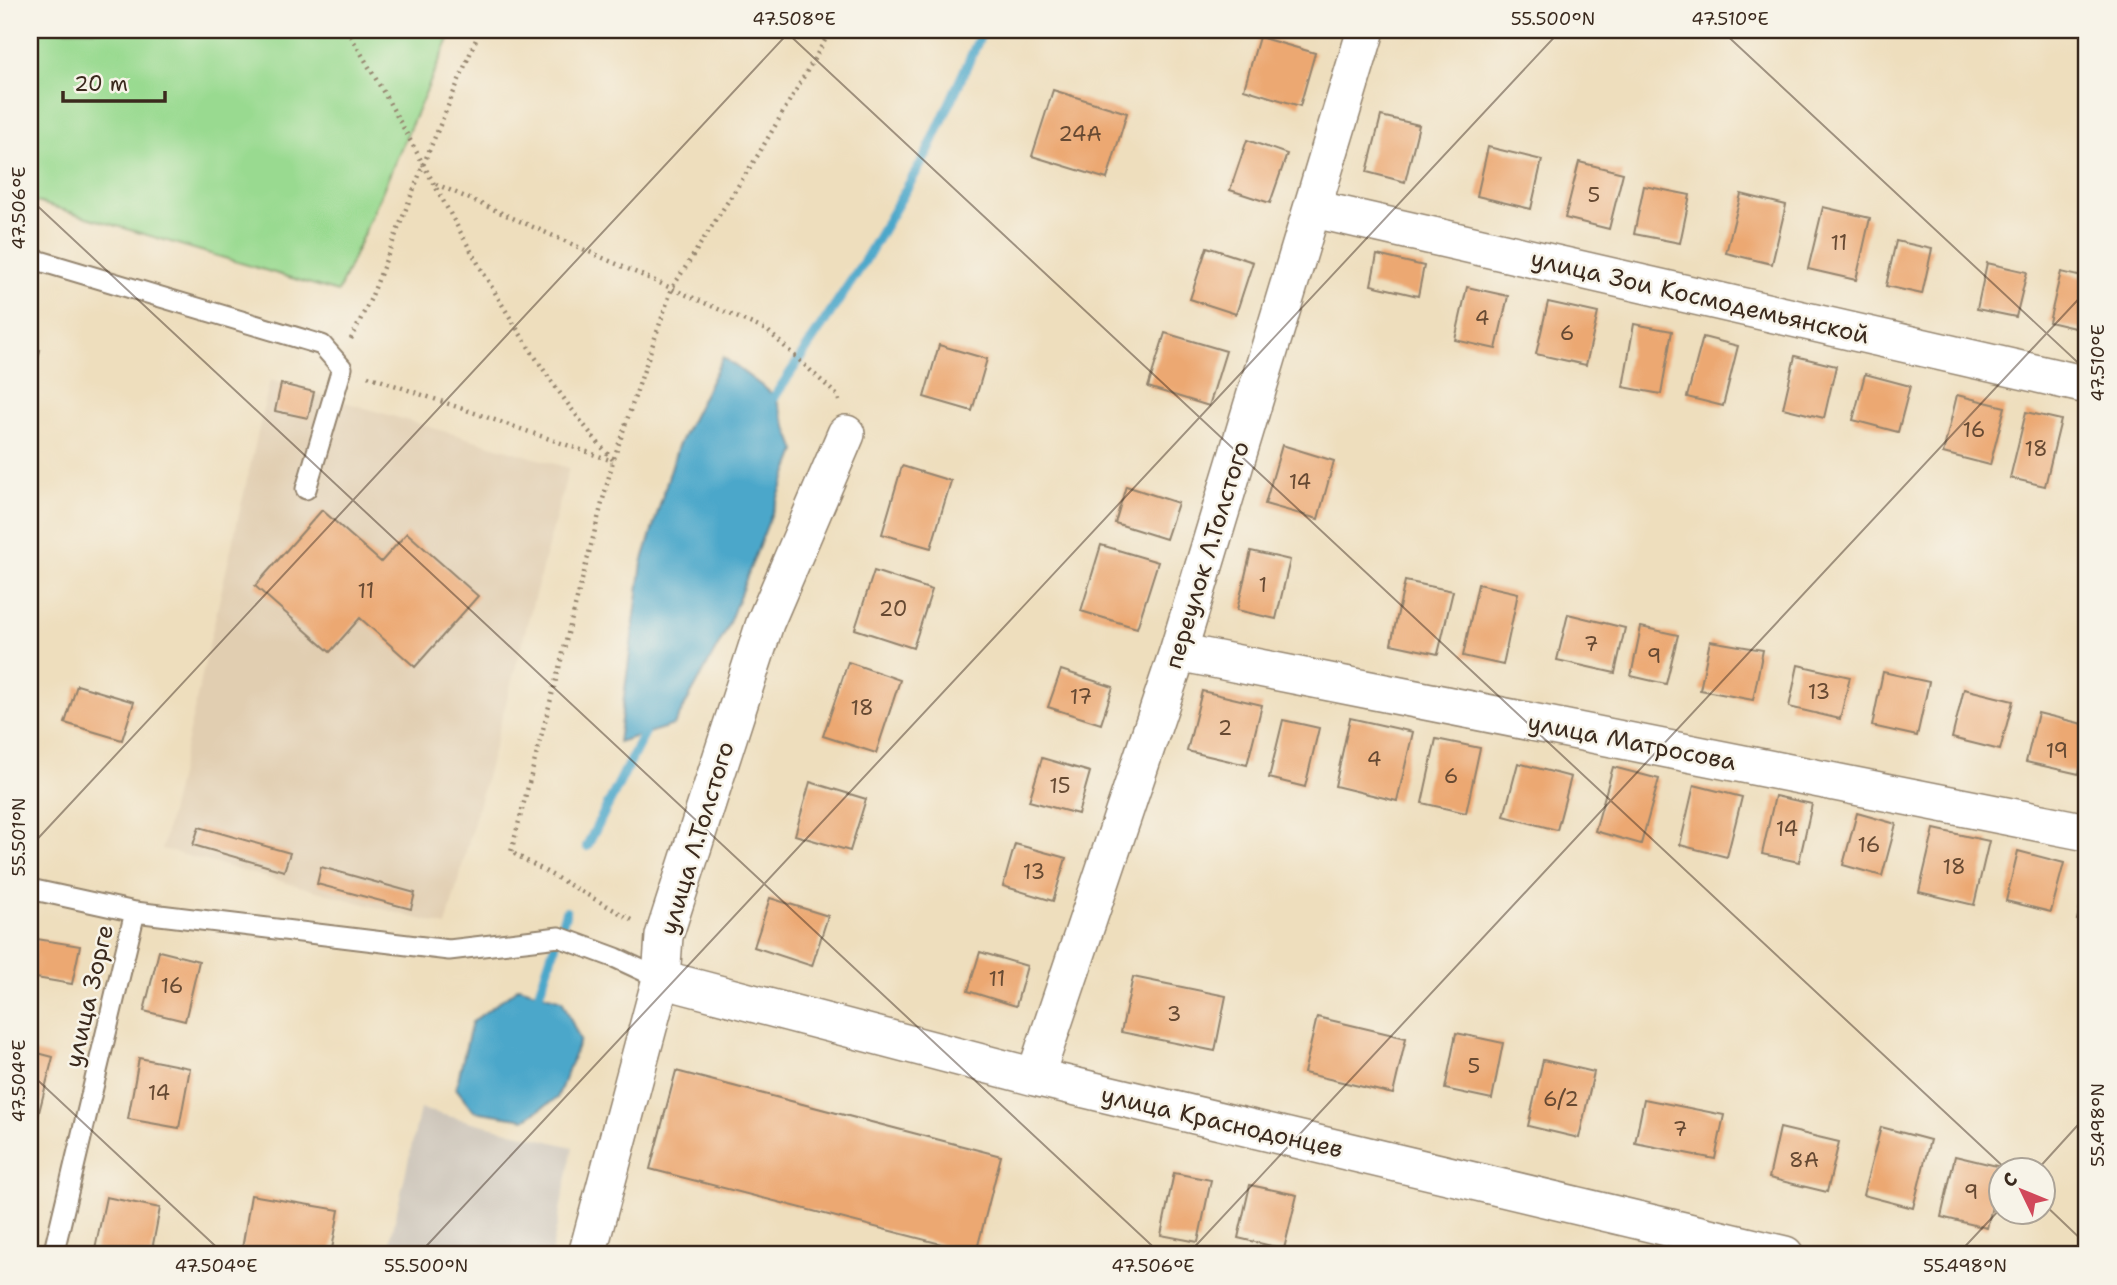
<svg xmlns="http://www.w3.org/2000/svg" width="2117" height="1285" font-family="'Shantell Sans',sans-serif">
  <style>
    .built { fill: #e1ceb1 }
    .industrial { fill: #cbc3b8 }
    .green { fill: #99da90; stroke: #6a8257; stroke-width: 2 }
    .water { fill: #4ca7ca; stroke: #446874; stroke-width: 2 }
    .lines { fill: none; stroke-linecap: round; stroke-linejoin: round }
    .stream { stroke: #4ca7ca; stroke-width: 10 }
    .building { fill: #eca872 }
    .lane-casing { stroke: #94846e; stroke-width: 23 }
    .street-casing { stroke: #94846e; stroke-width: 40 }
    .path { stroke: #94846e; stroke-width: 4.5; stroke-dasharray: 2 5; stroke-linecap: butt }
    .lane { stroke: #fff; stroke-width: 19 }
    .street { stroke: #fff; stroke-width: 37 }
    .ticks { fill: none; stroke: #3b2a1e; stroke-width: 2; stroke-opacity: 0.45 }
    .labels { text-anchor: middle; dominant-baseline: central; stroke-width: 5; stroke-linejoin: round; paint-order: stroke }
    .number-label { font-size: 21px; fill: #674a33 }
    .street-label { font-size: 24px; fill: #3b2a1e; stroke: #f7f3e8 }
    .neatline { fill: none; stroke: #3b2a1e; stroke-width: 2.5 }
    .ticks-label { font-size: 18px; text-anchor: middle; fill: #3b2a1e }
  </style>
  <rect width="100%" height="100%" fill="#f7f3e8"/>
  <filter id="ink" filterUnits="userSpaceOnUse"><feTurbulence type="fractalNoise" baseFrequency=".0143" numOctaves="2"/><feDisplacementMap in="SourceGraphic" scale="14" xChannelSelector="R" yChannelSelector="G"/><feConvolveMatrix kernelMatrix="1 2 1 2 8 2 1 2 1" color-interpolation-filters="sRGB"/></filter>
  <filter id="wash" filterUnits="userSpaceOnUse"><feTurbulence type="fractalNoise" baseFrequency=".00686" numOctaves="4" result="noise"/><feDisplacementMap in="SourceGraphic" scale="28" xChannelSelector="R" yChannelSelector="G"/><feGaussianBlur stdDeviation="1.57" result="paint"/><feColorMatrix in="noise" values="0 0 0 0 0 0 0 0 0 0 0 0 0 0 0 0 0 1.4 0 .05"/><feComposite in="paint" operator="in"/></filter>
  <g filter="url(#wash)">
    <rect width="100%" height="100%" fill="#eedebd"/>
    <!-- built -->
    <path class="built" d="M270 380 569 468 446 926 162 849Z"/>
    <!-- industrial -->
    <path class="industrial" d="M420 1109 573 1147 551 1255H387Z"/>
    <!-- green -->
    <path class="green" d="M30 30H453L338 292 30 200Z"/>
    <!-- water -->
    <path class="water" d="M723 357 775 396 796 451 725 633 674 725 618 742 642 563 678 446Z
      M519 987 562 1000 580 1040 557 1098 525 1119 474 1111 456 1088 472 1022Z"/>
    <g class="lines">
      <!-- stream -->
      <path class="stream" d="M2082 66 2087 37
        M775 396 864 262 927 153 983 30
        M587 846 644 734
        M539 993 566 912"/>
    </g>
    <g id="blocks">
      <!-- building -->
      <path class="building" d="M1259 37 1315 53 1300 106 1244 89Z
        M1053 90 1127 113 1107 179 1032 156Z
        M1381 116 1419 125 1405 182 1367 172Z
        M1247 140 1287 154 1270 203 1230 190Z
        M1488 147 1542 160 1531 209 1477 196Z
        M1579 162 1623 173 1609 229 1565 218Z
        M1644 186 1690 195 1680 243 1634 234Z
        M1741 194 1786 205 1772 264 1726 253Z
        M1823 207 1870 218 1856 280 1808 269Z
        M1896 241 1932 249 1922 294 1886 286Z
        M1207 247 1253 262 1236 314 1190 299Z
        M1377 255 1424 266 1418 296 1371 285Z
        M1987 263 2027 272 2016 317 1977 309Z
        M2061 272 2087 278V331L2049 322Z
        M1467 287 1508 296 1496 349 1455 340Z
        M1548 302 1598 313 1586 365 1536 354Z
        M1634 324 1672 331 1661 394 1623 387Z
        M1165 333 1226 351 1209 406 1148 387Z
        M1703 337 1738 346 1723 406 1687 397Z
        M939 345 987 359 972 411 924 397Z
        M30 347 40 350 31 388H30Z
        M1795 356 1836 366 1824 418 1783 408Z
        M1865 374 1910 386 1898 432 1853 420Z
        M281 384 314 392 308 418 275 411Z
        M1957 395 2005 407 1990 465 1943 453Z
        M2026 412 2061 420 2045 486 2010 478Z
        M1282 445 1334 461 1318 519 1265 504Z
        M902 466 951 481 931 548 882 534Z
        M1126 486 1178 503 1166 539 1115 523Z
        M322 510 381 562 407 533 478 596 415 667 360 618 330 652 255 586Z
        M1101 545 1158 562 1137 628 1081 611Z
        M1251 551 1290 560 1276 619 1237 610Z
        M874 571 932 590 913 648 855 629Z
        M1405 581 1453 591 1438 654 1391 644Z
        M1478 584 1518 593 1503 665 1463 656Z
        M1568 614 1625 628 1615 673 1557 660Z
        M1641 627 1678 635 1666 684 1631 676Z
        M1710 641 1763 650 1753 700 1700 690Z
        M848 662 900 680 876 753 823 736Z
        M1798 665 1850 677 1840 719 1789 707Z
        M1061 670 1113 687 1101 724 1048 707Z
        M1883 672 1929 682 1917 736 1872 726Z
        M77 685 134 702 122 740 65 723Z
        M1964 689 2013 701 2000 750 1952 738Z
        M1202 691 1262 705 1247 765 1187 751Z
        M2038 713 2087 725V740L2079 774 2026 762Z
        M1350 718 1413 732 1397 801 1335 786Z
        M1283 720 1319 728 1305 787 1269 778Z
        M1436 739 1480 748 1466 813 1422 803Z
        M1042 758 1090 772 1078 814 1029 801Z
        M1518 763 1571 777 1557 830 1504 816Z
        M1613 767 1659 779 1641 844 1595 831Z
        M810 782 866 799 850 851 795 835Z
        M1694 785 1742 797 1727 857 1680 845Z
        M1775 796 1812 804 1799 862 1762 854Z
        M1857 813 1896 824 1882 876 1843 865Z
        M199 827 290 853 284 871 193 845Z
        M1934 829 1989 841 1974 905 1919 892Z
        M1015 844 1066 858 1053 901 1003 886Z
        M2018 851 2064 863 2051 912 2006 901Z
        M321 867 415 893 411 909 317 884Z
        M2086 884H2087V922L2077 920Z
        M770 898 828 916 812 966 754 947Z
        M37 939 80 946 72 984 30 977Z
        M159 951 199 961 185 1021 144 1011Z
        M980 952 1027 966 1016 1006 968 991Z
        M1133 977 1226 996 1215 1051 1121 1032Z
        M1317 1017 1406 1038 1393 1094 1304 1073Z
        M1456 1033 1503 1043 1492 1099 1445 1089Z
        M30 1051 53 1057 37 1120 30 1118Z
        M139 1058 190 1068 179 1128 128 1119Z
        M1543 1060 1594 1072 1579 1138 1528 1126Z
        M676 1071 1001 1156 976 1253 650 1169Z
        M1644 1099 1724 1115 1715 1159 1635 1143Z
        M1881 1127 1930 1140 1913 1208 1863 1195Z
        M1780 1128 1839 1142 1827 1192 1769 1178Z
        M1955 1156 2001 1167 1987 1228 1941 1217Z
        M1174 1173 1211 1180 1198 1242 1161 1235Z
        M1250 1185 1297 1195 1284 1249 1238 1238Z
        M251 1195 339 1210 331 1255H241Z
        M106 1197 160 1208 151 1255H127L95 1249Z"/>
    </g>
  </g>
  <g filter="url(#ink)">
    <use href="#blocks" fill-opacity="0" stroke="#94846e" stroke-width="2"/>
    <g class="lines">
      <!-- lane casing -->
      <g class="lane-casing">
        <path id="lane" d="M30 258 322 345 342 368 306 489
          M30 889 135 912 449 950 559 937 616 958 661 979
          M53 1255 135 912"/>
      </g>
      <!-- street casing -->
      <g class="street-casing">
        <path id="street" d="M1314 209 2087 385
          M1178 652 2087 832
          M661 979 1035 1077 1785 1255
          M1035 1077 1178 652 1366 30
          M587 1255 661 979 664 936 765 623 846 434"/>
      </g>
      <!-- path -->
      <path class="path" d="M347 30C434 172 502 334 613 460
        M436 184 768 331 838 396 839 401
        M351 339 371 298 424 163 480 30
        M368 376 613 461
        M632 920 511 852 613 461 672 288 758 155 831 30"/>
      <!-- lane -->
      <use href="#lane" class="lane"/>
      <!-- street -->
      <use href="#street" class="street"/>
    </g>
  </g>
  <!-- ticks -->
  <path class="ticks" d="M784 30 2007 1170M1721 30 2087 371M30 199 1162 1255M30 847 791 30M30 1073 225 1255M2037 1170 2087 1115M2044 1204 2087 1245M418 1255 1561 30M1187 1255 2087 290M1957 1255 2002 1207"/>
  <g class="labels">
    <!-- number labels -->
    <g class="number-label">
      <text x="1080" y="134">24А</text>
      <text x="1594" y="195">5</text>
      <text x="1839" y="243">11</text>
      <text x="1482" y="318">4</text>
      <text x="1567" y="333">6</text>
      <text x="1974" y="430">16</text>
      <text x="2036" y="449">18</text>
      <text x="1300" y="482">14</text>
      <text x="1263" y="585">1</text>
      <text x="366" y="591">11</text>
      <text x="893" y="609">20</text>
      <text x="1591" y="644">7</text>
      <text x="1654" y="656">9</text>
      <text x="1819" y="692">13</text>
      <text x="1081" y="697">17</text>
      <text x="862" y="708">18</text>
      <text x="1225" y="728">2</text>
      <text x="2057" y="751">19</text>
      <text x="1374" y="759">4</text>
      <text x="1451" y="776">6</text>
      <text x="1060" y="786">15</text>
      <text x="1787" y="829">14</text>
      <text x="1869" y="845">16</text>
      <text x="1954" y="867">18</text>
      <text x="1034" y="872">13</text>
      <text x="997" y="979">11</text>
      <text x="172" y="986">16</text>
      <text x="1174" y="1014">3</text>
      <text x="1474" y="1066">5</text>
      <text x="159" y="1093">14</text>
      <text x="1561" y="1099">6/2</text>
      <text x="1680" y="1129">7</text>
      <text x="1804" y="1160">8А</text>
      <text x="1971" y="1192">9</text>
    </g>
    <!-- street labels -->
    <g class="street-label">
      <text transform="translate(1700 297) rotate(13)">улица Зои Космодемьянской</text>
      <text transform="translate(1207 555) rotate(-73)">переулок Л.Толстого</text>
      <text transform="translate(1632 742) rotate(11)">улица Матросова</text>
      <text transform="translate(697 838) rotate(-73)">улица Л.Толстого</text>
      <text transform="translate(89 996) rotate(-77)">улица Зорге</text>
      <text transform="translate(1222 1122) rotate(13)">улица Краснодонцев</text>
    </g>
  </g>
  <!-- margin -->
  <rect width="2117" height="1285" fill="none" stroke="#f7f3e8" stroke-width="77"/>
  <!-- north arrow -->
  <g transform="translate(2022 1191) rotate(313)"><circle r="33" fill="#f7f3e8" stroke="#aca397" stroke-width="2"/>
  <path d="M0-5L12 26L0 18L-12 26Z" fill="#d1495b"/>
  <text y="-10" font-size="19" font-weight="bold" text-anchor="middle" fill="#3b2a1e">С</text>
  </g>
  <!-- scale -->
  <path d="M63 91v10h102v-10" fill="none" stroke="#3b2a1e" stroke-width="3.5"/>
  <text x="74" y="91" font-size="21" fill="#3b2a1e" stroke="#f7f3e8" stroke-width="5" paint-order="stroke">20 m</text>
  <rect x="38" y="38" width="2040" height="1208" class="neatline"/>
  <g class="ticks-label">
    <text x="794" y="25">47.508°E</text>
    <text x="1553" y="25">55.500°N</text>
    <text x="1730" y="25">47.510°E</text>
    <text transform="translate(19 208) rotate(-90)" y="6">47.506°E</text>
    <text transform="translate(2098 363) rotate(-90)" y="6">47.510°E</text>
    <text transform="translate(19 837) rotate(-90)" y="6">55.501°N</text>
    <text transform="translate(19 1081) rotate(-90)" y="6">47.504°E</text>
    <text transform="translate(2098 1125) rotate(-90)" y="6">55.498°N</text>
    <text x="216" y="1272">47.504°E</text>
    <text x="426" y="1272">55.500°N</text>
    <text x="1153" y="1272">47.506°E</text>
    <text x="1965" y="1272">55.498°N</text>
  </g>
</svg>
